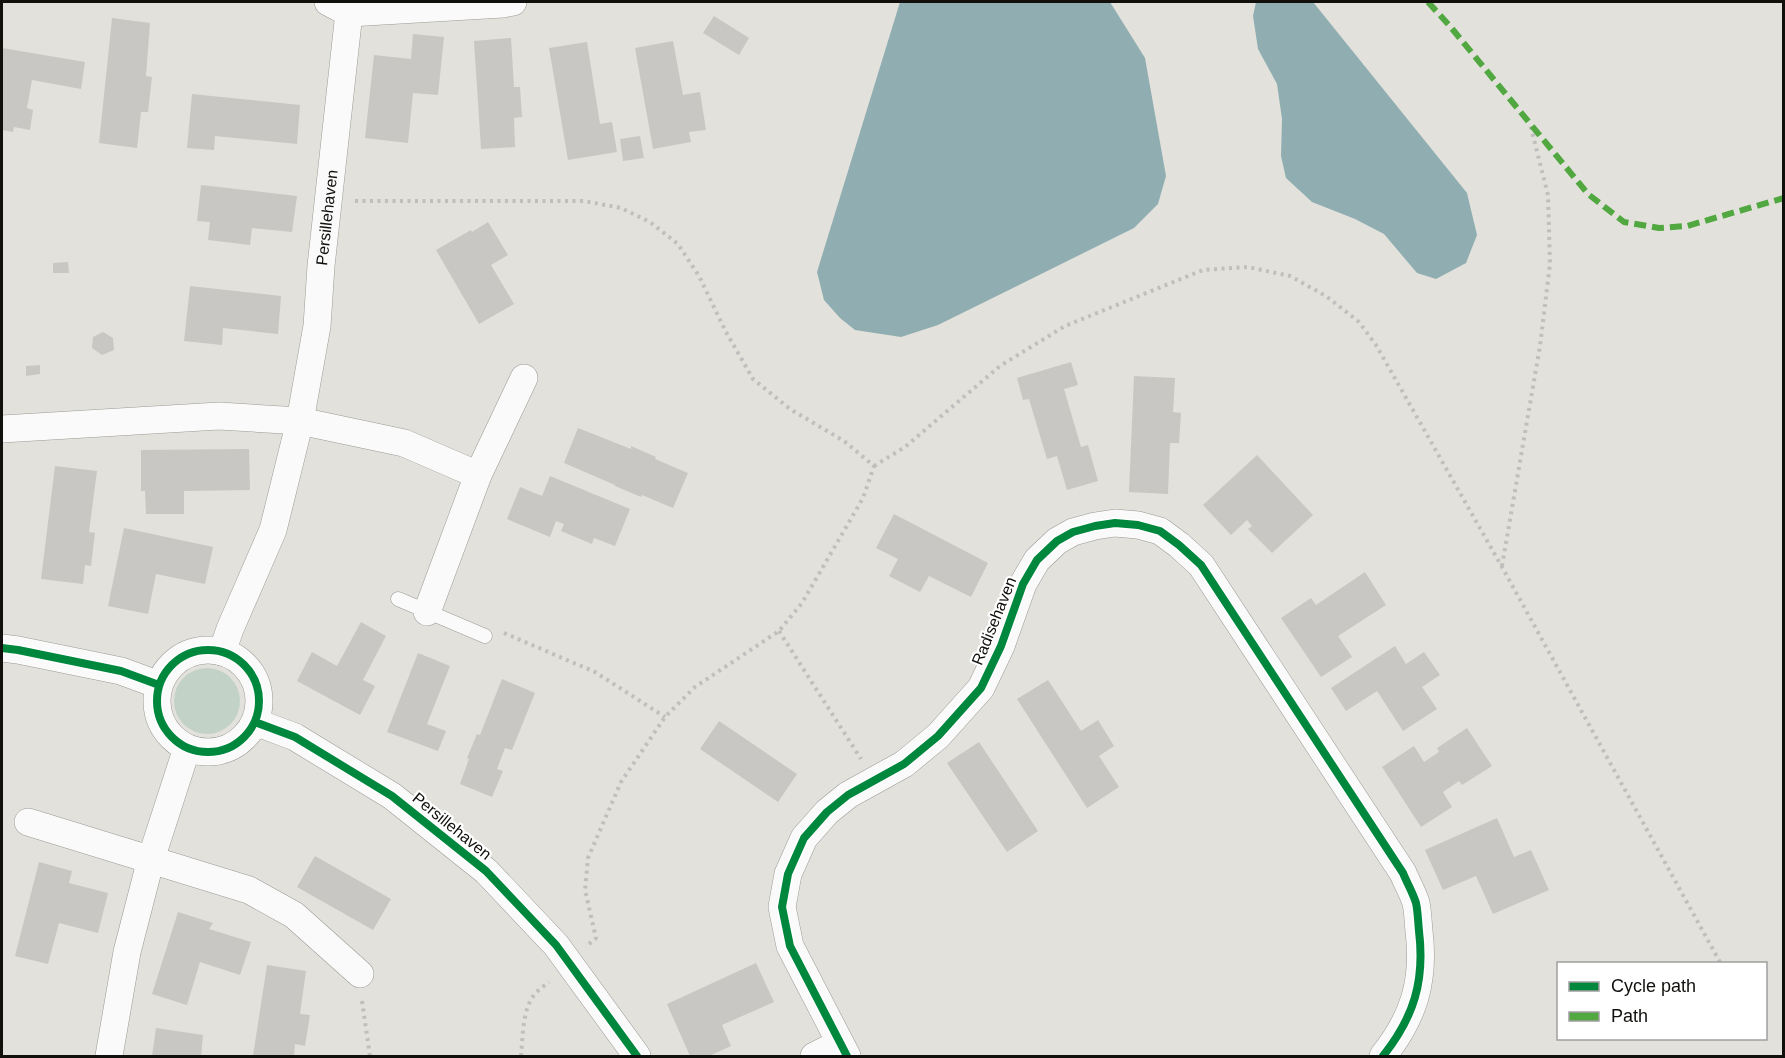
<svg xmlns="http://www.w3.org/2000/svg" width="1785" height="1058" font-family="Arial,sans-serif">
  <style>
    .green { fill: #c3d2c7 }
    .water { fill: #90aeb2 }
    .building { fill: #c9c7c3 }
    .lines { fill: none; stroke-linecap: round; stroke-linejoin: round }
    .service-casing { stroke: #9a9a95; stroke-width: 15 }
    .minor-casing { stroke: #9a9a95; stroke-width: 28 }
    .path { stroke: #c0bfbd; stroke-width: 4; stroke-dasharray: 3 4.5; stroke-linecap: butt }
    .service { stroke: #fbfafa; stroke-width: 14 }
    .minor { stroke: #fbfafa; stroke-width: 27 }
    .quiet { stroke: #51a841; stroke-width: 6; stroke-dasharray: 12 6; stroke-linecap: butt }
    .cycleway-casing { stroke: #fff; stroke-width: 11 }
    .cycleway { stroke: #00873e; stroke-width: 8 }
    .labels { text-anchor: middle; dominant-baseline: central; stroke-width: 4.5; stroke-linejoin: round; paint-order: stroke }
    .street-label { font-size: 16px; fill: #11100d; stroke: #fff }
  </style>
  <rect width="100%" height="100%" fill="#e2e1db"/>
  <!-- green -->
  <path class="green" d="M174 701a33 33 0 1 1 66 0a33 33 0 1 1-66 0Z"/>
  <!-- water -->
  <path class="water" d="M900 2H1110L1145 58 1166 176 1158 204 1134 228 938 325 901 337 855 330 840 318 824 300 817 272Z
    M1256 2H1313L1467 193 1477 235 1466 263 1436 279 1417 273 1384 234 1355 219 1312 202 1286 178 1281 156 1282 119 1277 84 1258 49 1253 16Z"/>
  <!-- building -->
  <path class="building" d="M714 16 749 38 739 55 703 33Z
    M112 18 150 23 146 76 152 77 148 112H141L137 148 99 143Z
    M413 34 444 37 438 95 413 93 408 143 365 138 374 55 411 59Z
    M511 38 514 87H520L522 117 514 118 515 147 481 149 474 41Z
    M673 41 683 95 700 92 706 130 689 132 691 142 653 149 635 48Z
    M587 42 600 124 612 122 617 152 568 160 549 48Z
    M2 48 85 62 81 89 32 80 27 108 33 110 30 130 14 127 13 132 2 130Z
    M192 94 300 105 297 144 215 136 214 150 187 148Z
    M640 136 644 158 623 161 620 139Z
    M201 185 297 196 292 232 252 228 250 245 208 240 210 222 197 221Z
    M488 222 508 255 491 265 514 304 479 324 436 250 471 230 472 232Z
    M68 262 69 273H53V263Z
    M190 286 281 296 278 334 223 328 222 345 184 341Z
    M103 332 113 338 114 350 102 355 92 348 93 337Z
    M1071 362 1078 385 1064 389 1081 447 1088 445 1098 481 1067 490 1057 456 1047 459 1029 399 1023 400 1017 378Z
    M40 365V374L26 376V366Z
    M1134 376 1175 378 1173 412 1181 413 1179 443H1170L1168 494 1129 492Z
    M578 428 631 449V446L656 457 655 459 688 473 673 508 642 495 641 497 615 486V485L564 463Z
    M249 449 250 490 184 491V514H146L145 491H141V450Z
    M1257 455 1313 515 1272 553 1248 529 1252 526 1247 520 1231 535 1203 505Z
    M55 466 97 471 89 532 95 533 91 566 85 565 83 584 41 579Z
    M550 476 630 509 615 546 594 538 592 544 561 531 564 524 556 521 550 537 507 519 520 487 542 496Z
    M894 514 988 563 971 597 929 576 920 592 889 576 898 559 876 548Z
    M124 528 213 547 205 584 156 574 148 614 108 606Z
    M1365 572 1386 605 1338 636 1352 657 1321 677 1281 618 1311 598 1316 605Z
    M361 622 386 636 363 680 375 686 360 715 297 681 312 652 337 666Z
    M1395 646 1406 664 1424 652 1440 675 1422 687 1437 709 1403 731 1377 691 1346 711 1331 688Z
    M418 653 450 666 427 724 446 731 438 751 387 732Z
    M502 679 535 693 512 750 505 748 497 769 503 771 492 797 460 784 469 759 467 758 477 734 480 735Z
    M1048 680 1081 731 1098 720 1114 746 1099 756 1119 787 1087 808 1017 699Z
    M719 721 797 774 778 802 700 749Z
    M1467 728 1492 766 1462 785 1459 781 1443 792 1452 807 1421 827 1382 767 1414 746 1424 762 1439 752 1437 748Z
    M979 742 1038 831 1007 852 947 763Z
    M1497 818 1514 857 1531 850 1549 890 1493 914 1476 876 1443 890 1425 850Z
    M315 856 391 899 373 930 297 887Z
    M39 862 72 871 69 883 108 893 98 933 59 923 48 964 15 956Z
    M178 912 213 923 209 929 251 942 240 975 200 962 187 1005 152 994Z
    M756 963 774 1002 722 1025 731 1046 709 1056H690L667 1004Z
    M267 965 306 971 300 1014 310 1015 305 1046 295 1044 294 1056H253Z
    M156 1028 203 1035 201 1056H152Z"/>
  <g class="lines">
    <!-- service casing -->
    <g class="service-casing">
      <path id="service" d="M398 599 485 636"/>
    </g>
    <!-- minor casing -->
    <g class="minor-casing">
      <g id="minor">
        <path d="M328 2 349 13 503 4 513 2"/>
        <path d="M2 429 219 416 300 421 404 443 478 475"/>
        <path d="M427 612 478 475 524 378"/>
        <path d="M2 648 18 650 121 671 159 685"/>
        <circle cx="208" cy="701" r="51"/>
        <path id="s1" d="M222 652 230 629 273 530 300 421 317 326 321 266 349 13"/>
        <path d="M255 722 295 737 392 796 486 871 556 945 637 1056"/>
        <path d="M28 822 249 890 294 915 360 974"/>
        <path d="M109 1056 127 952 151 859 187 748"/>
        <path d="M814 1056 840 1043"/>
        <path d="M847 1056 790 946 782 907 788 874 804 838 827 812 848 795 904 764 938 736 981 688 1001 646 1023 584 1037 560 1057 541 1073 532 1095 526 1115 523 1138 525 1160 531 1179 545 1201 565 1403 873C1407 883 1413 893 1416 903 1418 912 1418 922 1419 931 1425 981 1414 1017 1383 1056"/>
      </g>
    </g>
    <!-- path -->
    <path class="path" d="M355 201H584L621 208 650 222 678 244 699 276 726 332 753 379 790 409 844 441 874 466 863 498 802 603 779 631 695 687 665 717 621 782 588 858 585 890 596 938 589 944
      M874 466 905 447 1000 366 1065 326 1203 270 1248 267 1290 276 1326 296 1359 322 1376 345 1502 567 1721 964
      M1502 566 1540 346 1550 264 1548 195 1530 124
      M779 631 861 759
      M504 633 595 672 665 717
      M362 1001 370 1056
      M521 1056C523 1037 522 1011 534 995 538 990 544 986 549 982"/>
    <!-- service -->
    <use href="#service" class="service"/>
    <!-- minor -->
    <use href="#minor" class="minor"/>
    <!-- quiet -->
    <path class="quiet" d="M1428 2 1449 25 1588 194 1624 222 1659 228 1687 226 1784 198"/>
    <!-- cycleway casing -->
    <g class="cycleway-casing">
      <path id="cycleway" d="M2 648 18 650 121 671 159 685
        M157 701a51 51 0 1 1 102 0a51 51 0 1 1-102 0Z
        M255 722 295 737 392 796 486 871 556 945 637 1056
        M847 1056 790 946 782 907 788 874 804 838 827 812 848 795 904 764 938 736 981 688 1001 646 1023 584 1037 560 1057 541 1073 532 1095 526 1115 523 1138 525 1160 531 1179 545 1201 565 1403 873C1407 883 1413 893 1416 903 1418 912 1418 922 1419 931 1425 981 1414 1017 1383 1056"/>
    </g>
    <!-- cycleway -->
    <use href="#cycleway" class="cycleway"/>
  </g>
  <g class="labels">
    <!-- street labels -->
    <g class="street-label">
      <text stroke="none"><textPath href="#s1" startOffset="450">Persillehaven</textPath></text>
      <text transform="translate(994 621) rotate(-68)">Radisehaven</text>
      <text transform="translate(452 826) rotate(39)">Persillehaven</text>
    </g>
  </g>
  <!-- border -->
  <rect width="1785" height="1058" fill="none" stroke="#11100d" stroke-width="6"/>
  <!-- legend -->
  <rect x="1557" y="962" width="210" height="78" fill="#ffffff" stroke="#a09f9e" stroke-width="1.5"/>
  <rect x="1569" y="982" width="30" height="9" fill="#00873e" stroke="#a09f9e" stroke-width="1.5"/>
  <text x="1611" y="992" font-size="18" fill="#11100d">Cycle path</text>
  <rect x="1569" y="1012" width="30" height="9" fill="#51a841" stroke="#a09f9e" stroke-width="1.5"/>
  <text x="1611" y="1022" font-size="18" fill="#11100d">Path</text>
</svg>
